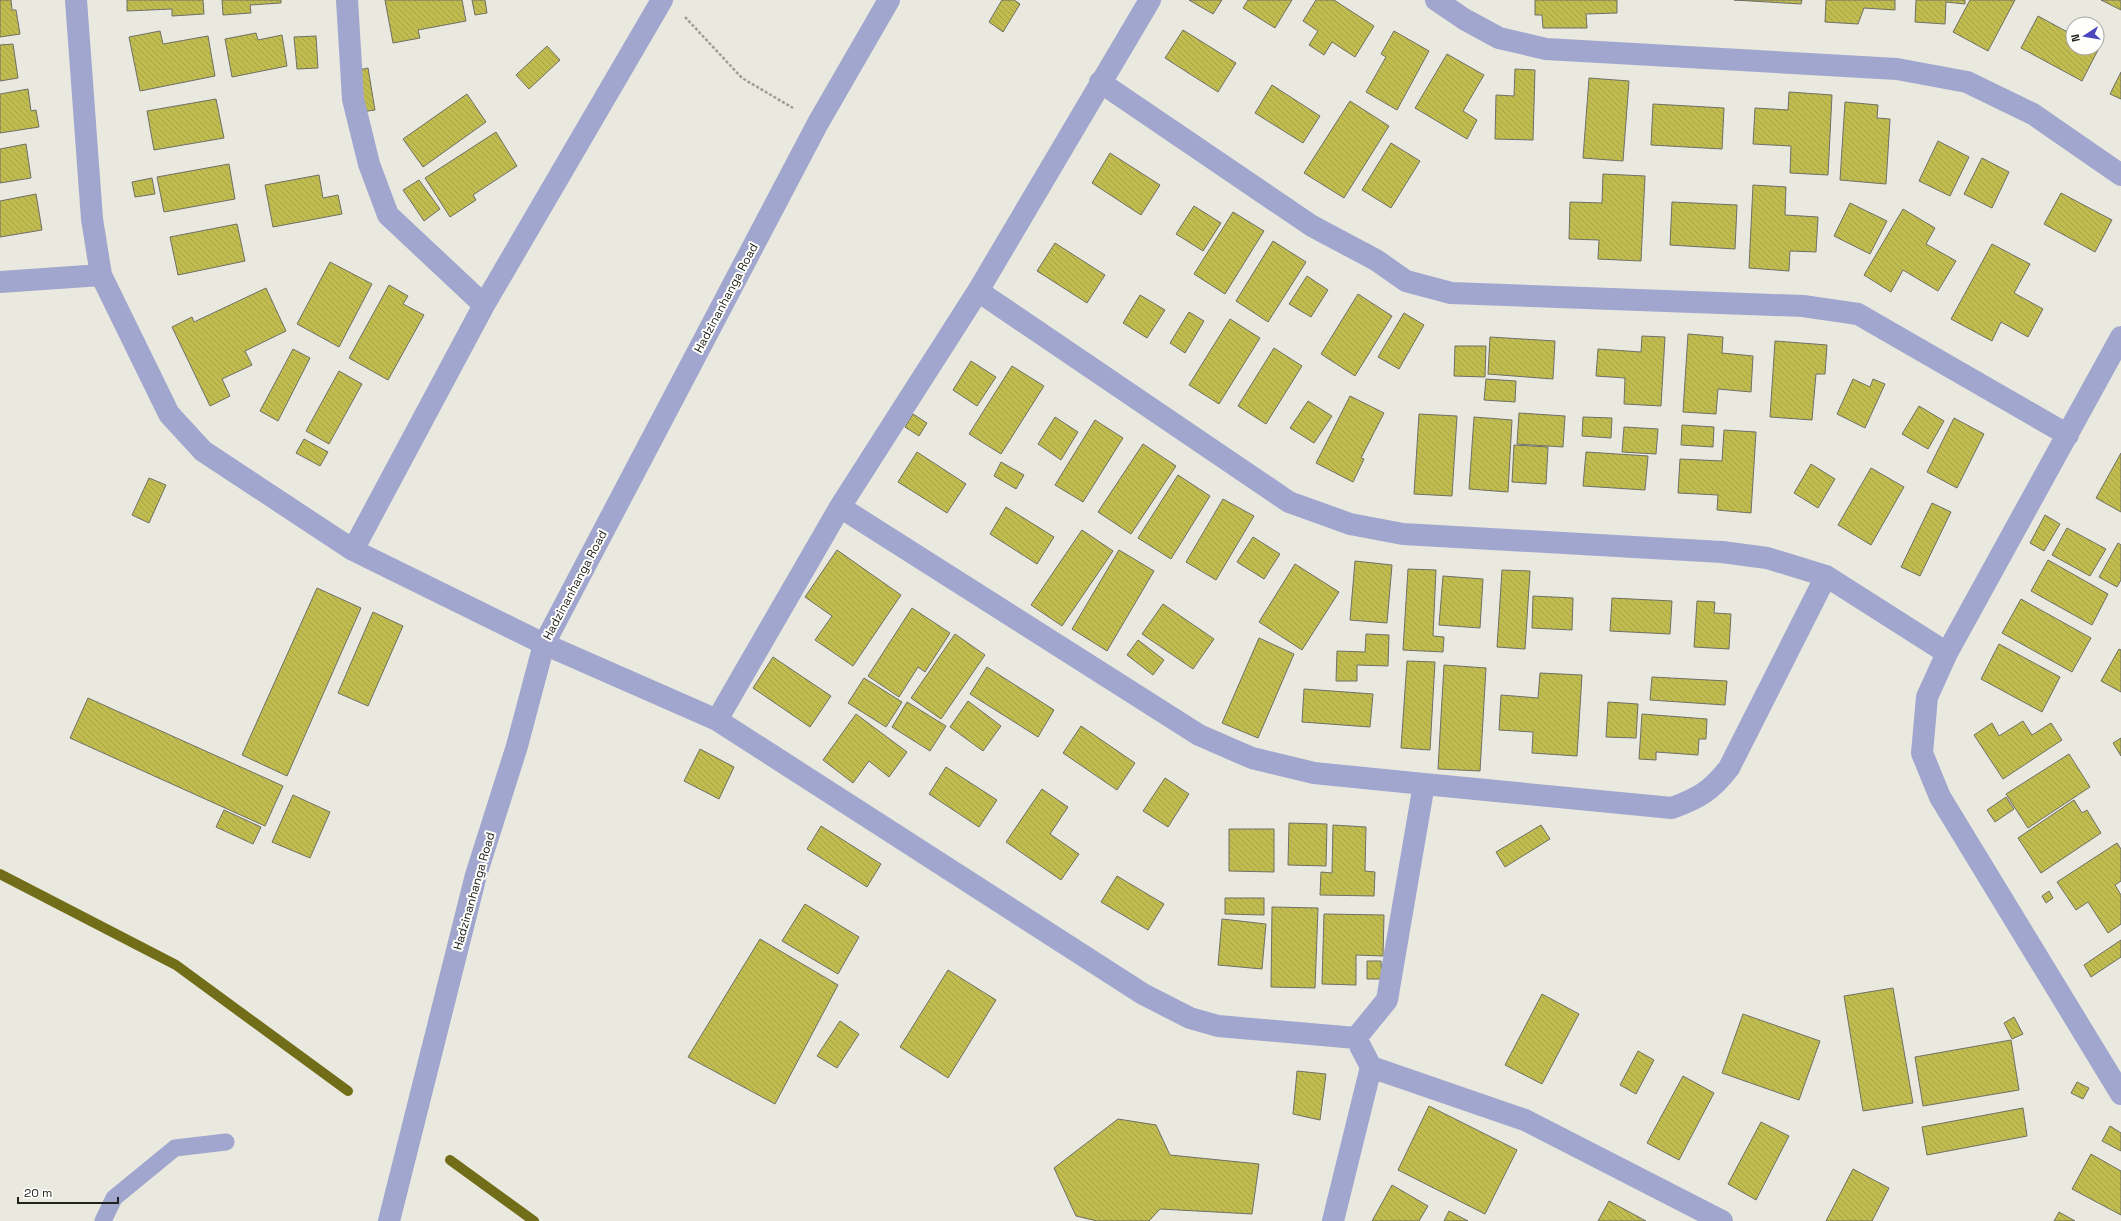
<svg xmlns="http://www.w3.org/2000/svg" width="2121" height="1221" font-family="'Space Grotesk',sans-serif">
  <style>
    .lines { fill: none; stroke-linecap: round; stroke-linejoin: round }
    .stream { stroke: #726d18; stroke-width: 10 }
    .building { fill: url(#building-back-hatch); stroke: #6f6f66 }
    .path { stroke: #9e9e97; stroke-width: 2.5; stroke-dasharray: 3 2; stroke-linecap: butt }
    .service { stroke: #a1a6ce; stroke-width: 17 }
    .minor { stroke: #a1a6ce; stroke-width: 22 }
    .tertiary { stroke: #a1a6ce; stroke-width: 22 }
    .labels { text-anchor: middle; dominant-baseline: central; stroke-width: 4; stroke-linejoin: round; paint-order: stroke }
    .street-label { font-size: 12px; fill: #21211e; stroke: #fffffe }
  </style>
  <defs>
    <pattern id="building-back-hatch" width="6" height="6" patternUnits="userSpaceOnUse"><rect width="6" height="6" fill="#c1bc50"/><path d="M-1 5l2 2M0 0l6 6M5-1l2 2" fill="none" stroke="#a6a145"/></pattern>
  </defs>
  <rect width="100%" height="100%" fill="#e9e9df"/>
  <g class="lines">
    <!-- stream -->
    <path class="stream" d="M0 874 176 965 348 1091
      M450 1160 534 1221"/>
  </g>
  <!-- building -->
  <path class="building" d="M0 0H11L12 10H16L20 34 0 37Z
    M127 0H203L204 14 172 16V9L127 11Z
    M222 0H281V3L250 5 251 13 223 15Z
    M385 0H462L466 21 418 30 420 38 393 43Z
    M472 0H485L487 13 475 15Z
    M1002 0H1014L1020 4 1003 32 989 22Z
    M1189 0H1222L1213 14Z
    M1248 0H1292L1275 28 1243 8Z
    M1316 0H1334L1374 26 1355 57 1332 42 1324 55 1309 45 1318 31 1303 21Z
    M1535 0H1617V13L1586 14 1587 28H1543L1542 15H1535Z
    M1734 0H1802L1801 4Z
    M1826 0H1895V10L1864 8 1858 24 1825 22Z
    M1916 0H1965V4L1946 2 1945 24 1915 22Z
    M1970 0H2015L1988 51 1953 32Z
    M2101 0H2121V10Z
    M2038 16 2073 35V48H2099L2082 81 2021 48Z
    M1183 30 1236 63 1218 92 1165 58Z
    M160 31 163 44 208 36 215 76 140 91 129 37Z
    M1394 31 1429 51 1397 110 1366 92 1386 57 1381 54Z
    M256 33 258 40 282 35 287 66 232 77 225 39Z
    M316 36 318 68 297 69 294 37Z
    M13 44 18 78 0 81V45Z
    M547 46 560 60 529 89 516 75Z
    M1447 54 1484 75 1463 111 1477 120 1467 139 1415 108Z
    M368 68 375 110 361 112 354 71Z
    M1515 69 1535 70 1533 140 1495 139 1496 95 1514 96Z
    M2121 72V99L2110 94Z
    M1589 78 1629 81 1623 161 1583 158Z
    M1272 85 1320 116 1303 143 1255 113Z
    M28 89 31 111 36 110 39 127 0 133V94Z
    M1789 92 1832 95 1828 175 1790 173 1791 146 1753 144 1755 108 1788 110Z
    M467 94 486 122 423 167 403 139Z
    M216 99 224 138 154 150 147 111Z
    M1350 101 1389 126 1344 198 1304 173Z
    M1845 102 1878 105 1877 118 1890 119 1886 184 1840 180Z
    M1653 104 1724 108 1722 149 1651 145Z
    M496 132 517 166 473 195 476 200 450 217 425 178Z
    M1938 141 1969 157 1950 196 1919 181Z
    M1391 143 1420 161 1391 208 1362 190Z
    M26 144 31 178 0 183V149Z
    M1110 153 1160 185 1141 215 1092 183Z
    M1982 158 2009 172 1992 208 1964 194Z
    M229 164 235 199 164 212 157 177Z
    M1603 174 1645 176 1641 261 1598 259 1599 240 1569 239 1570 202 1602 203Z
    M319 175 323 198 338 195 342 214 273 227 265 185Z
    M152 178 155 194 135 197 132 182Z
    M419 180 440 209 424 221 403 190Z
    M1753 185 1786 187 1785 215 1818 217 1816 252 1790 251 1789 271 1749 268Z
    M2061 193 2112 220 2095 252 2044 224Z
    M36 194 42 230 0 237V201Z
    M1672 202 1737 205 1735 249 1670 245Z
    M1850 203 1887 221 1870 254 1834 236Z
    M1194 206 1221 223 1203 251 1176 234Z
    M1903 209 1935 228 1926 244 1956 261 1938 291 1903 270 1891 292 1864 275Z
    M1233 212 1264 231 1225 294 1194 274Z
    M237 224 245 261 178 275 170 237Z
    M1273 241 1306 262 1268 322 1236 301Z
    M1055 243 1105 275 1087 303 1037 271Z
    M1992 244 2030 264 2014 293 2043 309 2028 337 2001 322 1992 341 1951 319Z
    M330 262 372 284 339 347 297 324Z
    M1307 276 1328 290 1311 317 1289 304Z
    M389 285 408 296 403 304 424 315 388 380 349 358Z
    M266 288 286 331 245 351 252 365 222 379 230 396 210 406 172 327 192 317 194 322Z
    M1358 294 1392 316 1355 376 1321 354Z
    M1140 295 1165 310 1147 338 1123 323Z
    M1189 312 1204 321 1185 353 1170 343Z
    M1404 313 1424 325 1399 369 1378 357Z
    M1230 319 1260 338 1219 404 1189 385Z
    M1688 334 1723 337 1722 353 1753 356 1751 392 1718 389 1716 414 1683 412Z
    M1642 336 1665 337 1661 406 1624 404 1625 378 1596 376 1598 349 1641 352Z
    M1490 337 1555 341 1553 379 1488 374Z
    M1775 341 1827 345 1825 374H1816L1812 420 1770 417Z
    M1455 346H1486L1485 377 1454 376Z
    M1274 348 1302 366 1266 424 1238 406Z
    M293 349 310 358 278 421 260 411Z
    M971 361 996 377 977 406 953 390Z
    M1012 366 1044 386 1001 454 969 434Z
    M339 371 362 384 329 444 306 431Z
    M1486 379 1516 381 1515 402 1484 400Z
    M1853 379 1870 387 1873 379 1885 384 1865 428 1837 414Z
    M1350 396 1384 413 1361 458 1364 459 1353 482 1316 463Z
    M1308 401 1332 416 1314 443 1290 428Z
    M1919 406 1944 421 1928 449 1902 434Z
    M1519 413 1565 416 1563 447 1517 444Z
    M913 414 927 423 919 436 905 427Z
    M1419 414 1457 416 1452 496 1414 494Z
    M1055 417 1078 432 1061 460 1038 444Z
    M1474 417 1512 420 1508 492 1469 489Z
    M1583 417 1612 418 1611 438 1582 436Z
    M1954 418 1984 434 1957 488 1927 472Z
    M1095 420 1123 438 1083 502 1055 485Z
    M1682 425 1714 427 1713 447 1681 445Z
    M1624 427 1658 429 1656 454 1622 452Z
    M1724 430 1756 432 1751 513 1717 510 1718 495 1678 493 1680 459 1722 461Z
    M304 439 328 452 320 466 296 453Z
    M1143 444 1176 466 1131 534 1098 512Z
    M1514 445 1548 447 1546 484 1512 482Z
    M917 452 966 484 947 513 898 482Z
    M1586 452 1648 456 1645 490 1583 486Z
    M2121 453V512L2096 498Z
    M1001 462 1024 475 1016 489 994 476Z
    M1811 464 1835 479 1818 508 1794 493Z
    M1871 468 1904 487 1871 545 1838 525Z
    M1178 475 1210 496 1171 559 1138 538Z
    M149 478 166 485 149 523 132 515Z
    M1223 499 1254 516 1216 580 1186 562Z
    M1932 503 1951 512 1920 576 1901 567Z
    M1006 507 1054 537 1037 564 990 534Z
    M2045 515 2060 524 2044 551 2030 543Z
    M2067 528 2106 549 2090 576 2052 555Z
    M1082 530 1113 551 1062 626 1031 605Z
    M1253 537 1280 554 1264 579 1237 562Z
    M2118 543 2121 545V580L2117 587 2099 577Z
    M837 550 901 595 853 666 815 640 832 616 805 597Z
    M1119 550 1154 571 1107 651 1072 629Z
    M2048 560 2108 594 2092 625 2031 591Z
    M1355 561 1392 565 1387 623 1350 620Z
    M1295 564 1339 592 1302 650 1259 622Z
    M1408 569 1436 570 1433 636 1444 637 1443 652 1403 650Z
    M1502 570 1530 571 1525 649 1497 647Z
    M1443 576 1483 579 1480 628 1439 625Z
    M317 588 361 608 287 776 242 755Z
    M1533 596 1573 598 1572 630 1532 628Z
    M1612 598 1672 601 1670 634 1610 631Z
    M2021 599 2091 638 2072 672 2002 633Z
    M1697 601 1715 602 1714 613 1731 614 1729 649 1694 647Z
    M1163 604 1214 639 1193 669 1142 634Z
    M912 608 950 633 925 672 918 667 899 697 868 676Z
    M373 612 403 626 368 706 338 693Z
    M955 634 985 655 941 719 911 698Z
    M1366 634 1389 635 1388 666 1357 665V681H1336L1337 651 1365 652Z
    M1259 638 1294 654 1258 738 1222 723Z
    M1138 640 1164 660 1153 675 1127 655Z
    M1999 644 2060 677 2042 712 1981 679Z
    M2119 649 2121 650V692L2101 681Z
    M773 657 831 696 810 727 753 688Z
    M1407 661 1435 662 1430 750 1401 748Z
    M1444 665 1486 668 1480 771 1438 769Z
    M987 667 1054 710 1038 737 970 694Z
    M1540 673 1582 675 1577 756 1532 753 1533 732 1499 730 1501 695 1538 698Z
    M1652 677 1727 681 1725 705 1650 700Z
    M864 678 902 702 886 727 848 703Z
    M1304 689 1373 694 1370 727 1302 722Z
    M88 698 283 786 265 826 70 738Z
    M968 701 1001 726 983 751 950 727Z
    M907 702 946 726 930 751 892 727Z
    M1608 702 1638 704 1636 738 1606 737Z
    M856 714 907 752 889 777 869 761 853 783 823 760Z
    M1642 714 1707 719 1706 739H1699L1698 755 1656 752V760L1639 759Z
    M2023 721 2032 735 2051 723 2062 740 2003 779 1974 735 1992 723 1999 736Z
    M1081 726 1135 763 1117 790 1063 753Z
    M2121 738V756L2113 743Z
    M700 749 734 767 719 799 684 781Z
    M2069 754 2090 787 2028 828 2006 794Z
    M946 767 997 800 979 827 929 794Z
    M1165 778 1189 794 1168 827 1143 811Z
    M1042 789 1068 807 1050 834 1079 854 1061 880 1006 842Z
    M293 795 330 812 310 858 272 842Z
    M2006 797 2014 809 1995 822 1987 810Z
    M2074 800 2082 813 2087 810 2101 833 2041 873 2018 838Z
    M224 810 261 827 253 844 216 827Z
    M1289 823 1327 824 1326 866 1288 865Z
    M1333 825 1366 827 1365 871 1375 872 1374 896 1320 895 1321 872 1332 873Z
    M1541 825 1550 839 1505 867 1496 852Z
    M821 826 881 864 867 887 807 849Z
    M1229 829H1274V872L1229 871Z
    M2117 843 2121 849V881L2115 885 2121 895V924L2108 933 2088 902 2076 910 2057 882Z
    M1117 876 1164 904 1148 930 1101 902Z
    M2049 891 2053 898 2046 903 2042 896Z
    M1225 898H1264V915L1225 914Z
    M805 904 859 937 838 974 782 941Z
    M1272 907 1318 908 1315 988 1271 987Z
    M1324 914 1384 915 1383 956 1356 955V985L1322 984Z
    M1222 919 1266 924 1262 969 1218 965Z
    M760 939 838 985 775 1104 688 1057Z
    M2121 940V957L2091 977 2084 965Z
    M1367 961H1381L1382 979H1367Z
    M948 970 996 1000 948 1078 900 1047Z
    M1893 988 1913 1103 1863 1111 1844 996Z
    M1542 994 1579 1014 1542 1084 1505 1065Z
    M1743 1014 1820 1041 1799 1100 1722 1073Z
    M2014 1017 2023 1034 2012 1039 2004 1023Z
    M840 1021 859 1034 837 1068 817 1056Z
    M2011 1040 2019 1090 1923 1106 1915 1057Z
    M1638 1051 1654 1060 1636 1094 1620 1085Z
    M1297 1071 1326 1074 1320 1120 1293 1114Z
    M1683 1076 1714 1093 1679 1160 1647 1143Z
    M2077 1082 2089 1088 2083 1099 2071 1093Z
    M1429 1106 1517 1150 1485 1214 1398 1170Z
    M2023 1108 2027 1136 1927 1155 1922 1127Z
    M1118 1119 1156 1125 1170 1155 1259 1164 1252 1214 1160 1209 1149 1221H1097L1076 1216 1054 1168Z
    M1761 1122 1789 1136 1756 1200 1728 1184Z
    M2110 1126 2121 1133V1151L2102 1141Z
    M2091 1154 2121 1171V1215L2072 1189Z
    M1853 1169 1889 1188 1872 1221H1826Z
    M1392 1185 1428 1206 1419 1221H1372Z
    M1609 1201 1646 1221H1598Z
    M1449 1211 1468 1221H1444Z
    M2059 1212 2075 1221H2054Z"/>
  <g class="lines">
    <!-- path -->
    <path class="path" d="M685 17 742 78 793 108"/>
    <!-- service -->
    <path class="service" d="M103 1221 114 1198 175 1148 226 1142"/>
    <!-- minor -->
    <path class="minor" d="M76 0 92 219 101 275 169 414 203 451 353 550 544 644 717 720 840 507 978 291 1150 0
      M347 0 353 99 369 164 388 215 484 305
      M1436 0 1464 19 1499 38 1546 49 1897 69 1967 82 2033 114 2121 175
      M1100 82 1312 226 1376 260 1406 281 1451 293 1803 306 1858 314 2068 435
      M0 282 101 275
      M978 291 1289 502 1350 524 1403 534 1722 552 1767 558 1826 576
      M2121 337 1947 653 1927 697 1922 753 1940 797 2121 1094
      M353 550 484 305 662 0
      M717 720 1143 994 1190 1018 1218 1026 1356 1038 1387 1000 1424 784 1314 773 1252 758 1199 735 840 507
      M1424 784 1672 808C1699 798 1711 791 1729 768L1826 576 1947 653
      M1371 1067 1525 1120 1722 1221
      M1333 1221 1371 1067 1356 1038"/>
    <!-- tertiary -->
    <path class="tertiary" d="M389 1221 476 875 517 746 544 644 818 123 889 0"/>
  </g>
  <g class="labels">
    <!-- street labels -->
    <g class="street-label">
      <text transform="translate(726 298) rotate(-62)">Hadzinanhanga Road</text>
      <text transform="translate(575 585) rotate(-62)">Hadzinanhanga Road</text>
      <text transform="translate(474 891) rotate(-74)">Hadzinanhanga Road</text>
    </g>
  </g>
  <!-- north arrow -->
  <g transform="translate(2085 36) rotate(258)"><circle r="19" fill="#fffffe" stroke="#a6a6a4"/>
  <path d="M0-3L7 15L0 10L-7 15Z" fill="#4d47be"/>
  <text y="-6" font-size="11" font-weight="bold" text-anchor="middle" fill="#21211e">N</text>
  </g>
  <!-- scale -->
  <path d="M18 1197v6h100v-6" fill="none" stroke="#21211e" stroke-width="2"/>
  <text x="24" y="1197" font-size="12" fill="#21211e" stroke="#fffffe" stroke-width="3" paint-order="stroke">20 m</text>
</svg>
